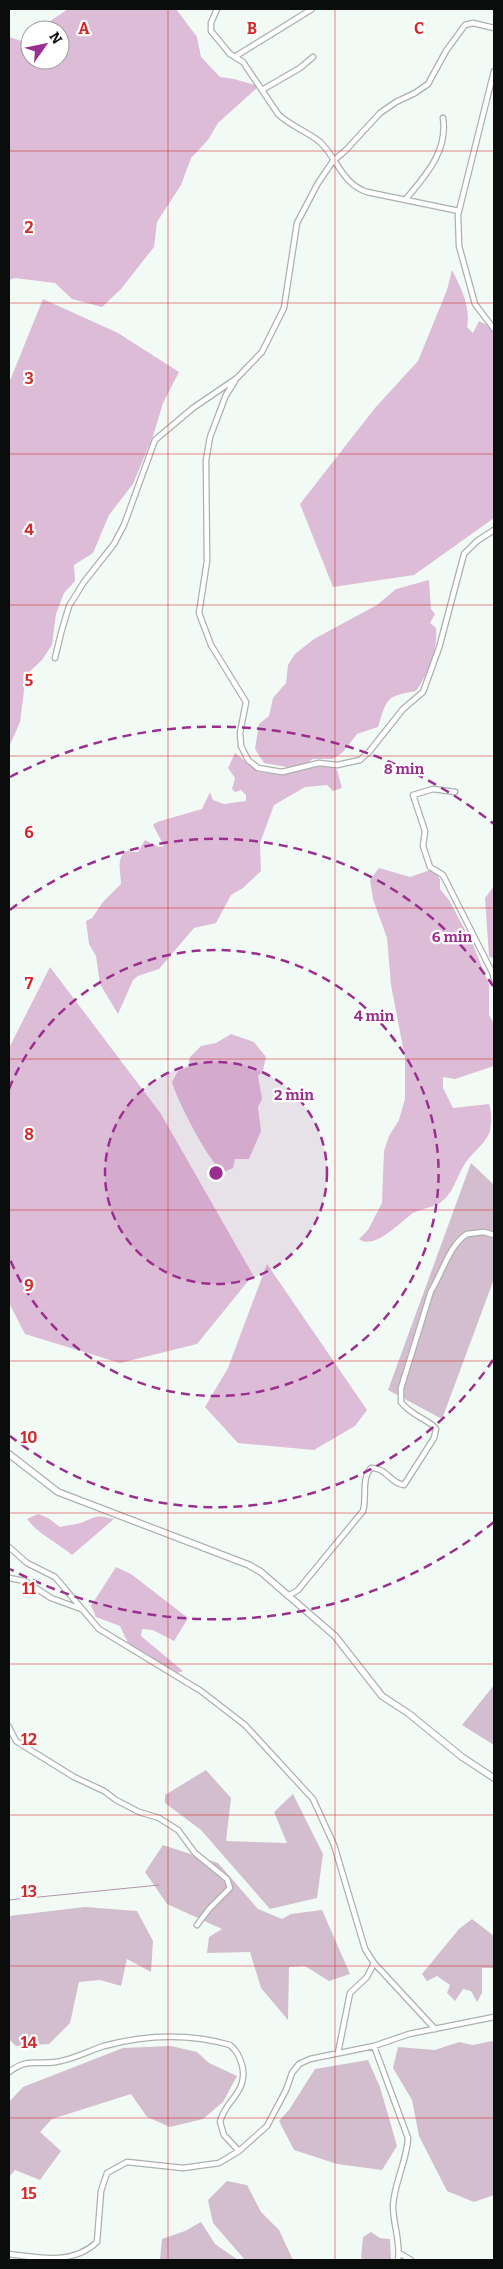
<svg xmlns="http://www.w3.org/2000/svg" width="503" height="2269" font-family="Bitter,serif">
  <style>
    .green { fill: #d2bece }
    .forest { fill: #dcbcd6 }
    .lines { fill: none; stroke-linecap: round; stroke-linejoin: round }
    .stream { stroke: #b394ad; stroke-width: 1 }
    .minor-casing { stroke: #abb2ae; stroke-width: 7 }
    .tertiary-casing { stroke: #abb2ae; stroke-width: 8 }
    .minor { stroke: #fff; stroke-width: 4.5 }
    .tertiary { stroke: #fff; stroke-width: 5.5 }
    .grid { fill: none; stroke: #d62828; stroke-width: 1; stroke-opacity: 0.55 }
    .ring { fill: none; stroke: #9b2f8f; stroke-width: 2.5; stroke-dasharray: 9 6 }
    .grid-label { font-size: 16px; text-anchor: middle; font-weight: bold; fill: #d62828; stroke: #fff; stroke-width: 4.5; stroke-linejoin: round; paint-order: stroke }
    .centre { fill: #9b2f8f; stroke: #fff; stroke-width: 2.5 }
    .ring-label { font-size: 15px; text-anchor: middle; font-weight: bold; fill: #9b2f8f; stroke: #fff; stroke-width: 4.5; stroke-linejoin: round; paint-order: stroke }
  </style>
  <rect width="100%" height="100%" fill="#f2faf5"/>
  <!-- green -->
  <path class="green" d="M471 1163 494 1185V1279L442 1419 388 1390Z
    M494 1685V1745L462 1725Z
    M206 1770 231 1798 226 1841 287 1843 274 1812 293 1794 323 1854 317 1898 270 1909 201 1830 165 1803V1795Z
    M163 1845 218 1863 258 1909 282 1919 291 1914 322 1910 350 1974 329 1981 305 1966 289 1967 288 2020 261 1988 250 1952 207 1953 209 1937 222 1929 167 1904 145 1872Z
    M85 1907 137 1911 153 1941 151 1972 127 1959 121 1986 100 1980 79 1982 70 2023 49 2044 16 2046 9 2039V1916Z
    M472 1919 494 1936V1968H482V1993L477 2002 471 1991 463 1989 455 2001 447 1993 450 1985 437 1976 427 1981 422 1974 459 1929Z
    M492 2041 494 2042V2195L474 2202 447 2191 419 2136 412 2100 393 2068 398 2047 435 2050 459 2042 473 2045Z
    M171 2046 197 2052 209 2063 237 2076 223 2102 203 2119 170 2127 147 2117 131 2094 52 2119 40 2132 61 2151 40 2180 15 2170 9 2177V2102L23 2087 123 2048Z
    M368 2060 380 2087 397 2146 382 2170 337 2164 294 2150 279 2121 289 2110 315 2069Z
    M227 2181 247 2185 261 2212 279 2230 293 2260H245L213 2223 208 2200Z
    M201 2222 215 2244 238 2260H160L162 2239 185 2231Z
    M371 2232 380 2238 390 2239 391 2260H366L361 2258 363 2237Z"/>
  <!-- forest -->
  <path class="forest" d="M68 9H176L197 37 201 57 220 77 234 79 259 86 218 123 208 140 191 158 181 185 157 222 154 247 121 289 102 307 72 299 55 283 15 278 9 280V37L25 42 30 37V60H60V30H37Z
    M452 270C461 288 471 307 467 327L473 333 479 321 489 326 494 333V518L414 575 333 587 300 504 375 408 418 361 447 290Z
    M43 299 118 333 179 372 163 403 153 436 133 484 109 515 93 553 74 565 75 581 64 593 56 614 52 645 42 660 26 675 20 722 9 747V383Z
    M429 580 431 609 435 614 430 623 436 628C438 651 429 672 416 691 386 696 387 698 378 727L357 734 343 752 333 759H313L298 769 264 763 255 749 259 724 269 716 273 698 286 683 288 665 295 654 314 639 377 605 396 589Z
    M235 753 259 772 281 775 320 765 332 766 337 770 342 788 333 791 327 785 305 787 274 805 260 843 261 871 243 888 231 895 216 923 194 928 159 969 138 976 133 980 118 1014 100 984 96 956 89 944 86 921 92 918 103 902 121 884C121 871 116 862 125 851L138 852 145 840 159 847 164 846 153 825 157 822 202 809 210 792 213 800 224 804 246 801V795L241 790 235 792 232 789 235 778 228 768Z
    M379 868 410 877 433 869 440 879V889L449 900 473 945 489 984V1015L494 1024V1066L455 1079 443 1077V1088L453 1108 489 1104C492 1112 492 1125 489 1134 483 1146 470 1154 463 1167 456 1179 453 1193 441 1202 437 1206 421 1209 413 1213 400 1222 374 1251 359 1239L368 1230 382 1203 384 1151 389 1136 399 1120 405 1099V1058L391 985 387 938 373 899 370 880Z
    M494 886V958L489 957 485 898Z
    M50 967 161 1114 253 1275 197 1344 120 1363 25 1334 9 1303V1048Z
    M231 1034 254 1042 266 1057 263 1070 258 1076 262 1099 258 1107 261 1131 249 1159H235L233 1168 224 1172C211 1167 176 1098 172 1082L178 1071 188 1067 190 1057 201 1046 216 1043Z
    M267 1264 367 1410 355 1426 314 1450 238 1443 205 1407 228 1368Z
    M38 1514 48 1518 60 1527C67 1525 74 1525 80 1523 98 1517 93 1514 114 1519L72 1555C58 1543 38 1534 27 1519Z
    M116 1567 131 1574 188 1618 174 1641 153 1630 142 1629 141 1636 183 1671 177 1673 128 1643 120 1626 96 1617 91 1606Z"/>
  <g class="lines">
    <!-- stream -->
    <path class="stream" d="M9 1900 159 1885"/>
    <!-- minor casing -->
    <g class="minor-casing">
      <path id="minor" d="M217 9 211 23V31L230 54 243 62 278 114C290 126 307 131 320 142 337 158 342 184 367 192L459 211
        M236 56 312 9
        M494 71 458 215 459 246 475 304 494 329
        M262 90 300 68 313 57
        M406 199C426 175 448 151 443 118
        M235 381 226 395 210 437 206 460 207 561 199 613 211 645 246 702 240 733 241 746 248 760 258 768 282 772 319 763 337 765 360 760 369 752 403 709 423 692 439 648 464 554 477 541 494 530
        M55 658 61 633 69 606 84 582 114 544 124 525 155 440 193 408 237 378 262 352 284 308 297 223 318 183 333 161 346 150 380 113 396 102 415 93 428 84 446 51 465 25 473 23 494 28
        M455 792 433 789 413 795 425 831 423 846 430 867 443 875 493 974 494 979
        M9 1547 27 1563 55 1577 99 1629 201 1691 245 1725 313 1799 334 1845 365 1949 374 1963 435 2029
        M9 1578 25 1581 51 1598 81 1609
        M288 1596 298 1590 363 1511C367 1497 361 1479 371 1468 386 1467 391 1484 404 1485L434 1438 436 1429C432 1421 411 1416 401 1402V1388L431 1291C442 1274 449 1245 467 1234L484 1232 494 1235
        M9 1727 16 1741 74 1777 104 1791 116 1800 139 1812 159 1818 178 1830 195 1853 227 1879 230 1888 209 1909 197 1925
        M374 2046 408 2138C407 2161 394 2183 393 2206 393 2224 401 2243 398 2260
        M338 2053 350 1993 367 1977 374 1963
        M9 2072C27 2058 36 2065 56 2062 72 2060 88 2051 104 2046 145 2035 188 2033 230 2045 237 2051 239 2056 242 2065 249 2092 225 2100 220 2122L224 2135 239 2151
        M399 2253 411 2260
        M9 2254C39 2258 73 2265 97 2242L101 2191 107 2173 127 2162 183 2168 219 2163 239 2151 267 2126 286 2090 292 2073 299 2064 310 2059 374 2046 409 2034 494 2017"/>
    </g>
    <!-- tertiary casing -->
    <g class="tertiary-casing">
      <path id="tertiary" d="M9 1454 58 1492 249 1565 261 1572 335 1636 382 1696 408 1713 462 1757 494 1778"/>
    </g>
    <!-- minor -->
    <use href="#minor" class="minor"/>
    <!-- tertiary -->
    <use href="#tertiary" class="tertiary"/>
  </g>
  <!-- grid -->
  <path class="grid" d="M168 9V2260M335 9V2260M9 151H494M9 303H494M9 454H494M9 605H494M9 756H494M9 908H494M9 1059H494M9 1210H494M9 1361H494M9 1513H494M9 1664H494M9 1815H494M9 1966H494M9 2118H494"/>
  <!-- distance rings -->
  <circle cx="216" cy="1173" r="111" fill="#9b2f8f" fill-opacity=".12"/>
  <g class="ring">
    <circle cx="216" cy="1173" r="111"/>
    <path d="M9 1089A223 223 0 1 1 9 1257"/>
    <path d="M493 1360A334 334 0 0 1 10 1436M10 910A334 334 0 0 1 493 986"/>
    <path d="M494 1522A446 446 0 0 1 10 1569M10 777A446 446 0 0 1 494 824"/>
  </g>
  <g class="grid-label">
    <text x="84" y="34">A</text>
    <text x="252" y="34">B</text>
    <text x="419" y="34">C</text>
    <text x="29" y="233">2</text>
    <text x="29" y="384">3</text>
    <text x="29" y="535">4</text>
    <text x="29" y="686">5</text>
    <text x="29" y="838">6</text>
    <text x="29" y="989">7</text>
    <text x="29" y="1140">8</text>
    <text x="29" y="1291">9</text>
    <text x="29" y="1443">10</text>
    <text x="29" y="1594">11</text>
    <text x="29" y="1745">12</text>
    <text x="29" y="1897">13</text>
    <text x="29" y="2048">14</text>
    <text x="29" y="2199">15</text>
  </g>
  <circle cx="216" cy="1173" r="8" class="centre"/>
  <g class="ring-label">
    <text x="404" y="774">8 min</text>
    <text x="452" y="942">6 min</text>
    <text x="374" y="1021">4 min</text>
    <text x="294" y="1100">2 min</text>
  </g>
  <!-- border -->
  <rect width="503" height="2269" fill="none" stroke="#0b0d0c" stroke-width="20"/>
  <!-- north arrow -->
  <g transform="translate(45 45) rotate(57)"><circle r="24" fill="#ffffff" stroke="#9d9e9e"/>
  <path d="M0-4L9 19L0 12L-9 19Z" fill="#9b2f8f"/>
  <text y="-8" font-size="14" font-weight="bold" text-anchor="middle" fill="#0b0d0c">N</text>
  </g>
</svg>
